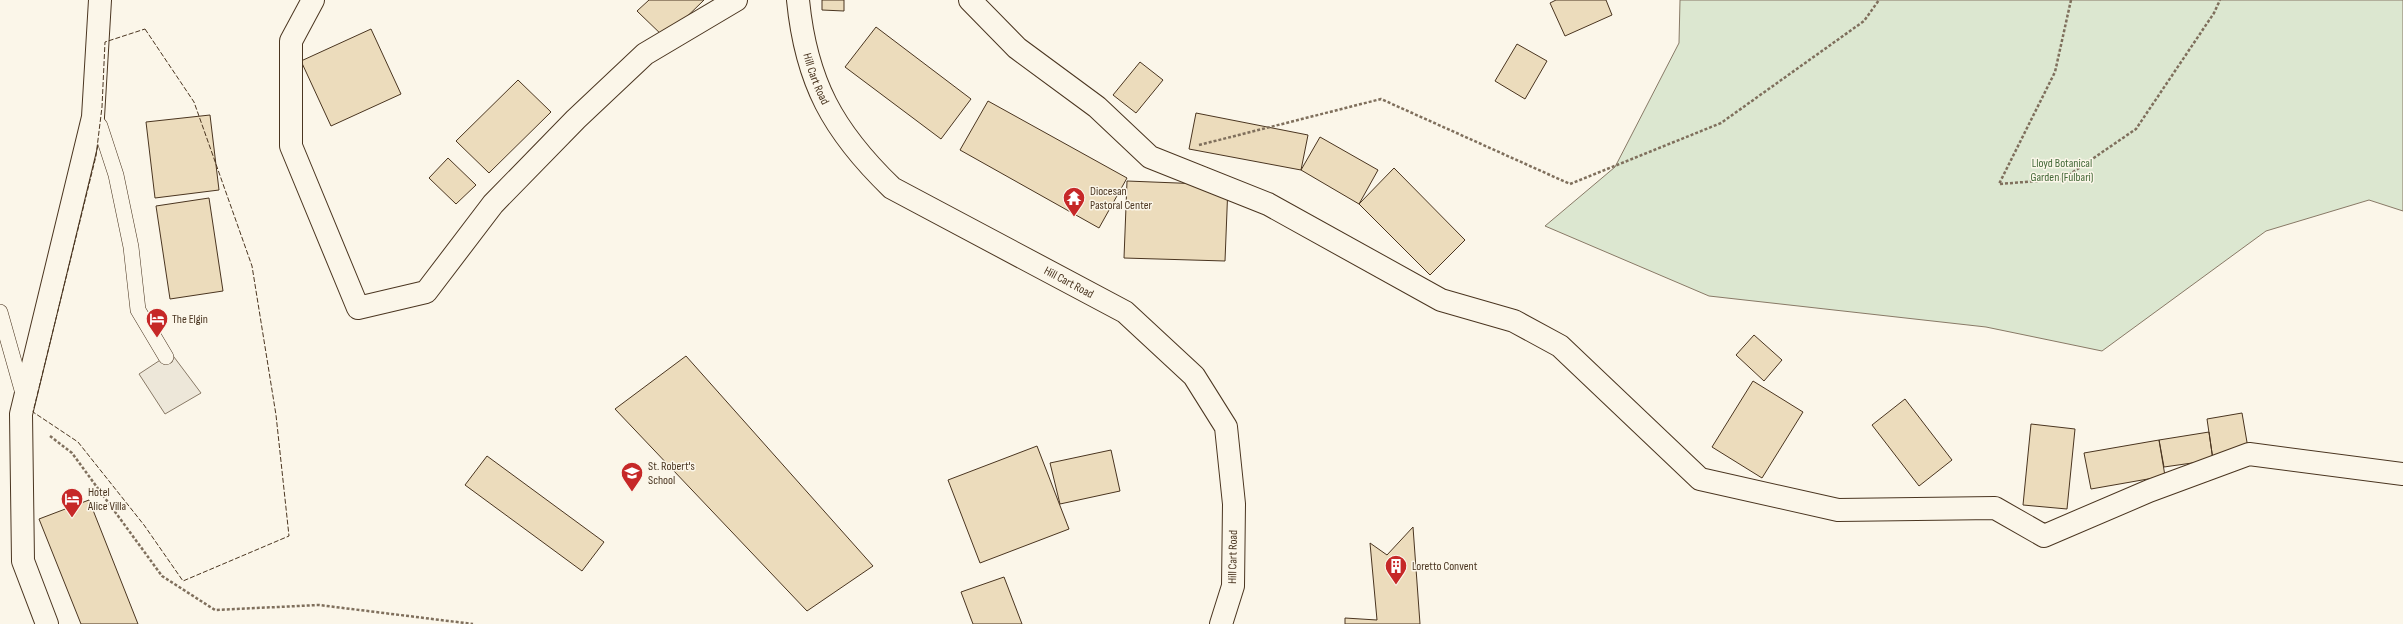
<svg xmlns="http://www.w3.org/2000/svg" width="2403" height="624" font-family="'Sofia Sans Condensed',sans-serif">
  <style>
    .green { fill: #dce7d0; stroke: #887966 }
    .parking { fill: #ede7d9; stroke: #887966 }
    .building { fill: #ecdcbc; stroke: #4a3520 }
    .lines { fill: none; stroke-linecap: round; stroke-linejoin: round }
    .lane-casing { stroke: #4a3520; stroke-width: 16 }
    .street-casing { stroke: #4a3520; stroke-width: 24 }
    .secondary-casing { stroke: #4a3520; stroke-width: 24 }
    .highway-casing { stroke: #4a3520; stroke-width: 24 }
    .path { stroke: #7f6f5c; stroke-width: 2.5; stroke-dasharray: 3 2; stroke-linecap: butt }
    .lane { stroke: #fbf6e9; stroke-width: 15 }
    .street { stroke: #fbf6e9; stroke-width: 22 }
    .secondary { stroke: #fbf6e9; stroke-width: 22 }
    .highway { stroke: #fbf6e9; stroke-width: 22 }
    .fence { stroke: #4a3520; stroke-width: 1; stroke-dasharray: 5 2; stroke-linecap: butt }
    .labels { text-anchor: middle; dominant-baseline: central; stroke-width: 3; stroke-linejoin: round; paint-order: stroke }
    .street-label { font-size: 12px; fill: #4a3520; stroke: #fbf6e9 }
    .park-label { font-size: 12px; fill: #436837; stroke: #fbf6e9 }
    .poi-label { font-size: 12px; fill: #4a3520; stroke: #fbf6e9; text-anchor: start }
  </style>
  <rect width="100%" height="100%" fill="#fbf6e9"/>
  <!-- green -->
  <path class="green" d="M1680 0H2403V211L2369 200 2266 231 2102 351 1986 327 1709 296 1545 226 1615 167 1679 43Z"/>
  <!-- parking -->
  <path class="parking" d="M171 353 201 393 165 414 139 374Z"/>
  <!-- building -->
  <path class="building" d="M649 0H704L665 38 637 11Z
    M822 0H844V11L822 10Z
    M1556 0H1606L1612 15 1565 36 1550 3Z
    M876 27 971 99 941 139 845 67Z
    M371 29 401 94 331 126 301 61Z
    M1517 44 1547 61 1525 99 1495 81Z
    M1140 62 1163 80 1136 113 1113 95Z
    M518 80 551 112 489 173 456 141Z
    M988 101 1127 178 1099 228 960 150Z
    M1196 113 1308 135 1301 170 1189 149Z
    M210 115 219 190 155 198 146 122Z
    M1320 137 1378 170 1359 204 1301 170Z
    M448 158 476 185 456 204 429 178Z
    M1394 168 1465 240 1430 275 1359 204Z
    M1127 181 1228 185 1225 261 1124 258Z
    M209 198 223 291 170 299 156 206Z
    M1754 335 1782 360 1764 381 1736 355Z
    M686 356 873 566 807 611 615 409Z
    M1753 381 1803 412 1762 478 1712 447Z
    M1905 399 1952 460 1919 486 1872 425Z
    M2242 413 2249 454 2213 460 2207 419Z
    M2031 424 2075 429 2067 509 2023 505Z
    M2209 432 2213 460 2164 467 2159 440Z
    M2159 440 2165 476 2091 489 2084 453Z
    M1037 446 1069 529 980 563 948 480Z
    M1111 450 1120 491 1060 504 1050 463Z
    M487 456 604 542 582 571 465 485Z
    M89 500 138 624H81L39 519Z
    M1413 527 1420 624H1345V618L1377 620 1370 543 1387 555Z
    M1004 577 1022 624H973L961 592Z"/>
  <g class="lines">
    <!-- lane casing -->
    <g class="lane-casing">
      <path id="lane" d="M93 117 100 126 116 175 131 247 138 310 166 357
        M0 312 24 397"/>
    </g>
    <!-- street casing -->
    <g class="street-casing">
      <path id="street" d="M313 0 291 41V146L358 308 426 292 493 204 576 119 645 54 736 0
        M970 0 1017 48 1097 107 1150 157 1268 204 1441 300 1514 321 1560 346 1700 479 1838 510 1995 508 2044 536 2149 491 2249 454 2403 474"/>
    </g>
    <!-- secondary casing -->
    <g class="secondary-casing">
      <path id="secondary" d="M47 624 23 561 21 414 93 117 100 0"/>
    </g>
    <!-- highway casing -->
    <g class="highway-casing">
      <g id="highway">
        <path id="s1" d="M798 0C806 82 833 131 892 188L1125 312 1194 376 1226 427 1234 504 1233 586 1221 624"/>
      </g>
    </g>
    <!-- path -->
    <path class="path" d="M2071 0 2055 72 1999 184 2063 179 2136 129 2214 13 2220 0
      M1199 145 1381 99 1570 184 1721 123 1864 21 1879 0
      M50 436 72 453 162 576 215 610 319 605 473 624"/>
    <!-- lane -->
    <use href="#lane" class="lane"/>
    <!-- street -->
    <use href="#street" class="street"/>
    <!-- secondary -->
    <use href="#secondary" class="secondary"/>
    <!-- highway -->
    <use href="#highway" class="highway"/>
    <!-- fence -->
    <path class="fence" d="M145 29 194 102 252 266 276 415 289 536 183 581 144 525 78 442 33 412 96 156 102 107 105 42Z"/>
  </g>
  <!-- icons -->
  <defs>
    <g id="temple-pin" transform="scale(1.15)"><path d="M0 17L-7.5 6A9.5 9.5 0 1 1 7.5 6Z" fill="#c62828" stroke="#fbf6e9"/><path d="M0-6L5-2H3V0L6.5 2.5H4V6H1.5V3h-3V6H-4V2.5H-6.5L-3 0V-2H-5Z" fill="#fff"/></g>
    <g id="hotel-pin" transform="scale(1.15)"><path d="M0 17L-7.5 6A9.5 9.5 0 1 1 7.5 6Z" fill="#c62828" stroke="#fbf6e9"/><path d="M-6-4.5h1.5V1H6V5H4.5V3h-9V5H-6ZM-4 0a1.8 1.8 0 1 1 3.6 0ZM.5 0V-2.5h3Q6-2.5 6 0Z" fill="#fff"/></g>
    <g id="school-pin" transform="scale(1.15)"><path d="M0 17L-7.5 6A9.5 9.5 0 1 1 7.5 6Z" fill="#c62828" stroke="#fbf6e9"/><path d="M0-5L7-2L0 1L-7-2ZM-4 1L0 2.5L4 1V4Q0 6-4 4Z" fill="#fff"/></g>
    <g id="building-pin" transform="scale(1.15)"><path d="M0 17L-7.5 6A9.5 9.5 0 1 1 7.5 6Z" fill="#c62828" stroke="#fbf6e9"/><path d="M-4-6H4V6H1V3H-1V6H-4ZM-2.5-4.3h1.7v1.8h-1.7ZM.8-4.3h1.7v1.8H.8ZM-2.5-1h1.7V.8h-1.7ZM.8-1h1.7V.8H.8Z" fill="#fff"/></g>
  </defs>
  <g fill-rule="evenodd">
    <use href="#temple-pin" x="1074" y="198"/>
    <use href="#hotel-pin" x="157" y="319"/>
    <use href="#school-pin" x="632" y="473"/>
    <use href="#hotel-pin" x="72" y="499"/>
    <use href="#building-pin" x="1396" y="566"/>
  </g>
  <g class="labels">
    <!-- street labels -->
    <g class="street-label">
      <text stroke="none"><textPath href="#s1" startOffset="81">Hill Cart Road</textPath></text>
      <text stroke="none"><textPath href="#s1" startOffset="416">Hill Cart Road</textPath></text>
      <text transform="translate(1233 557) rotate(-89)">Hill Cart Road</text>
    </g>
    <!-- park labels -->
    <g class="park-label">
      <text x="2062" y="163">Lloyd Botanical<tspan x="2062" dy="14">Garden (Fulbari)</tspan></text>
    </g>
    <!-- poi labels -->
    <g class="poi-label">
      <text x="1090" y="191">Diocesan<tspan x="1090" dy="14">Pastoral Center</tspan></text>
      <text x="172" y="319">The Elgin</text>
      <text x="648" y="466">St. Robert's<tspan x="648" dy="14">School</tspan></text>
      <text x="88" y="492">Hotel<tspan x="88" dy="14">Alice Villa</tspan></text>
      <text x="1412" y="566">Loretto Convent</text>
    </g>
  </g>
</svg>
